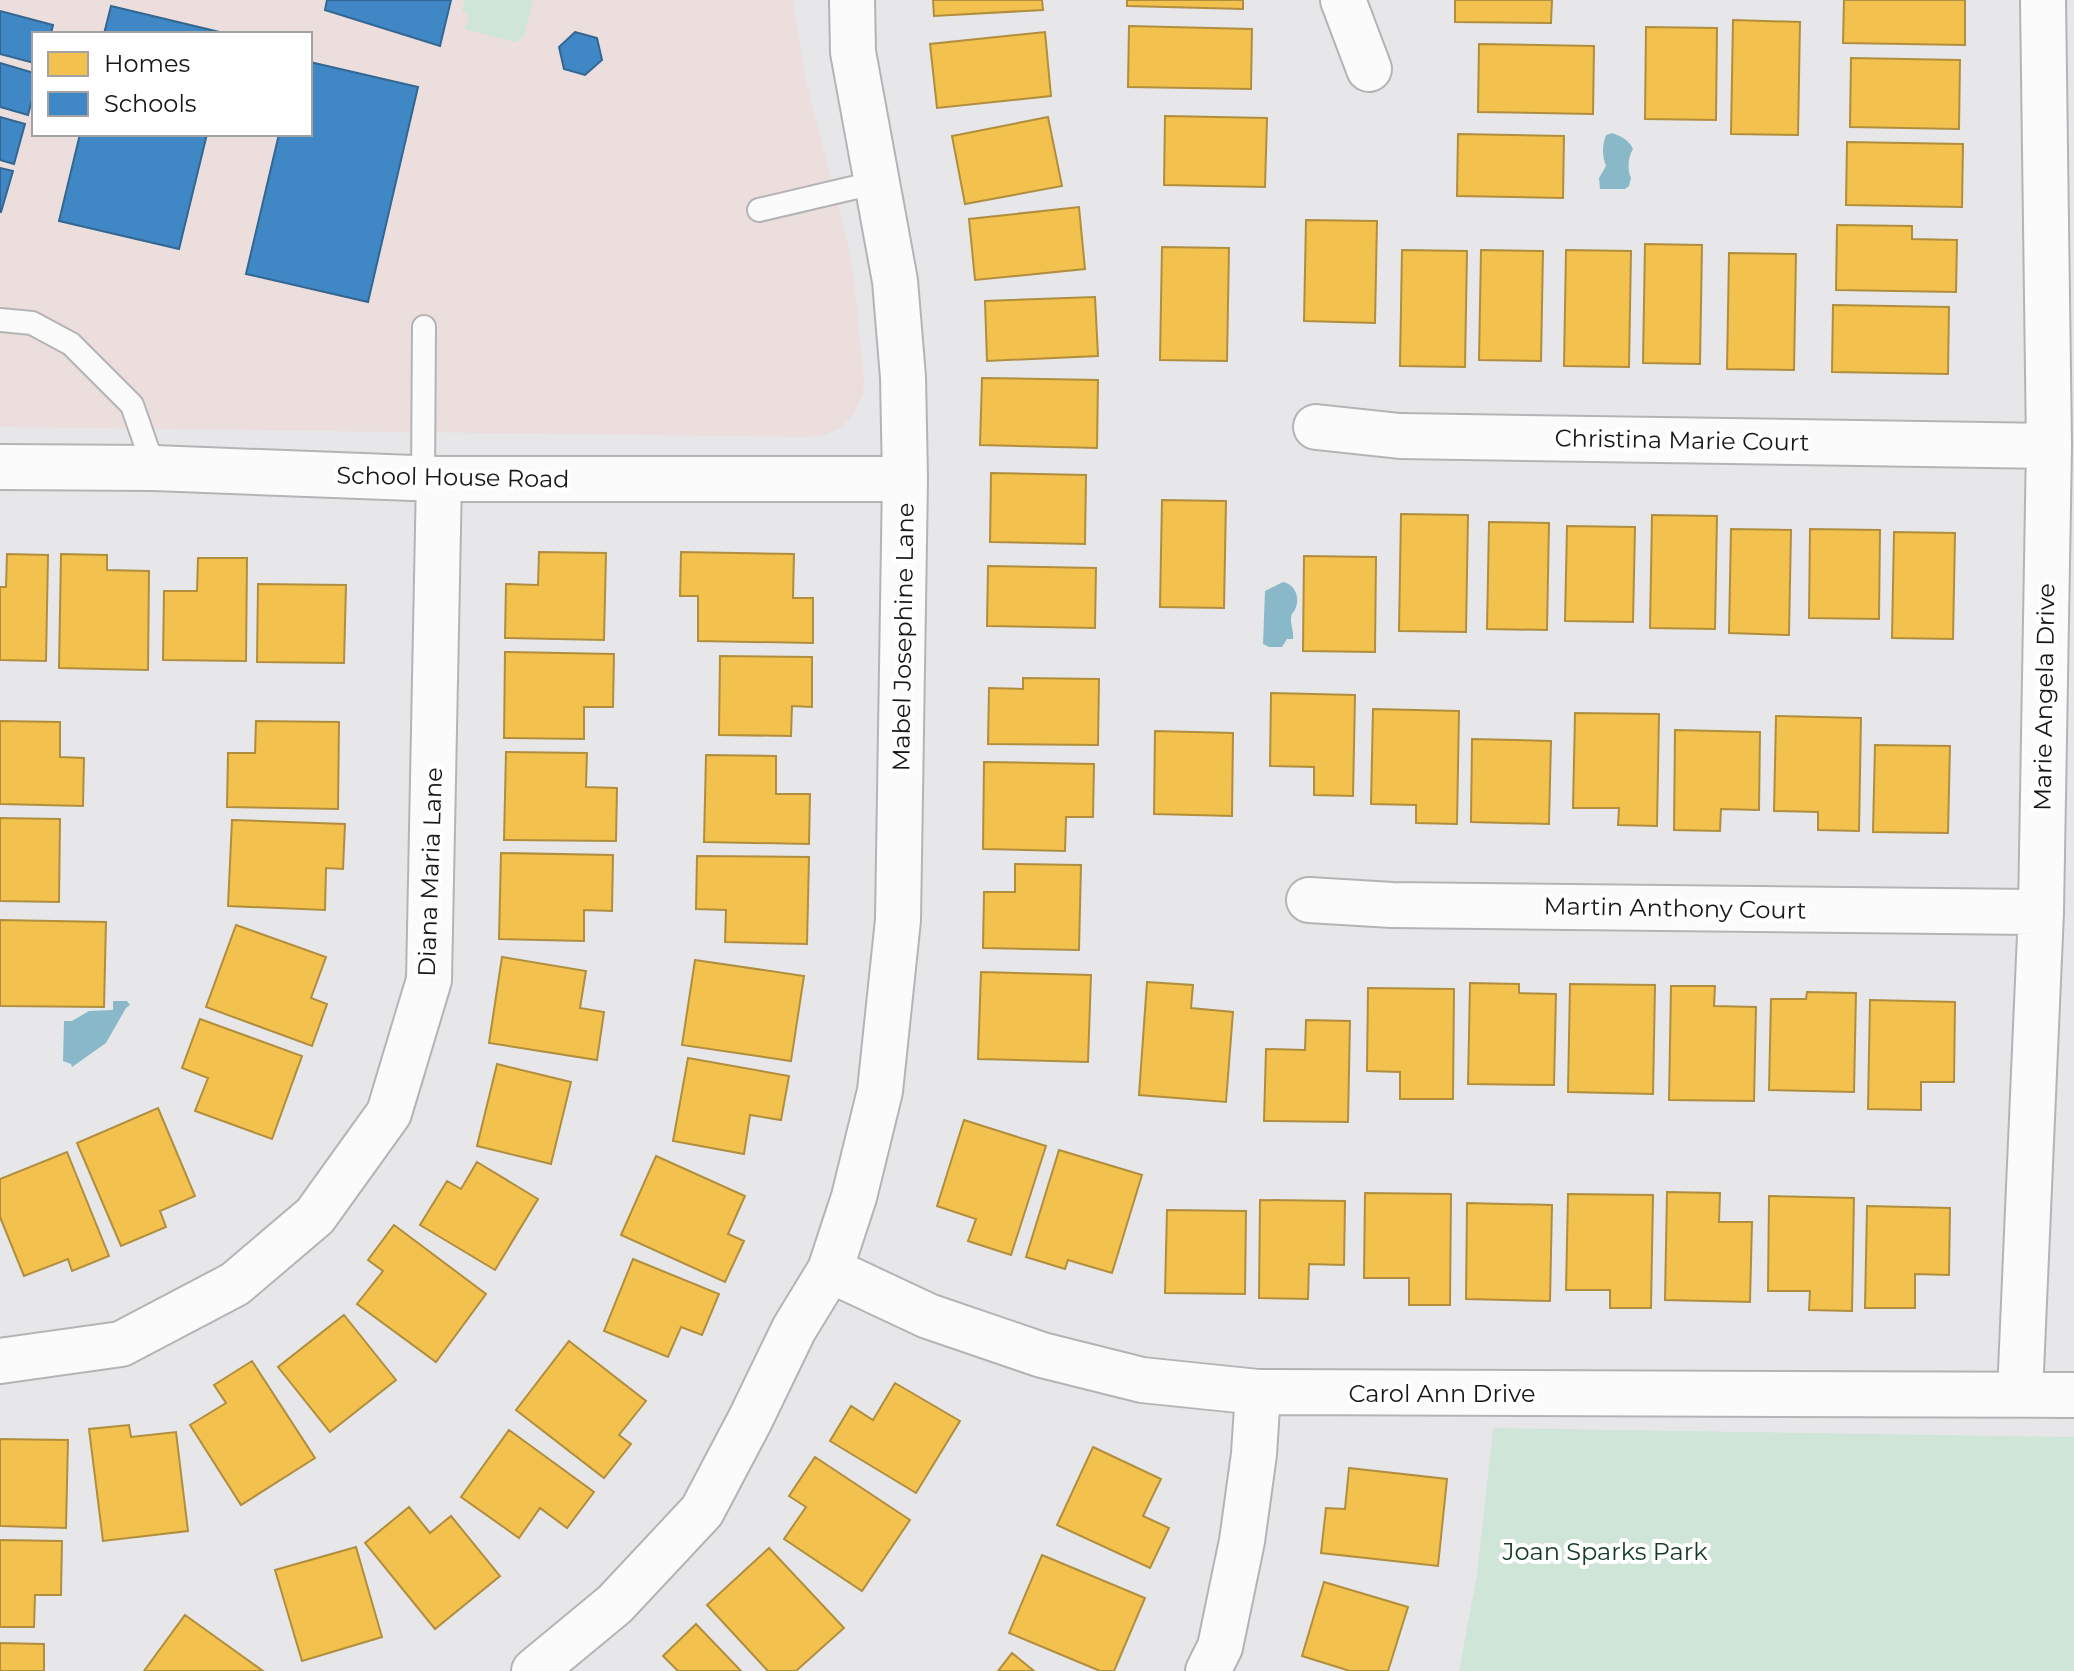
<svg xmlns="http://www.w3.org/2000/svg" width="2074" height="1671" font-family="Montserrat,sans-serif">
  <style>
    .education { fill: #ecdedd; fill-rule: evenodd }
    .green { fill: #cfe5d7 }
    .water { fill: #89b9c9 }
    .homes { fill: #f2c14e; stroke: #b08e3e; stroke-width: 2 }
    .schools { fill: #3f88c5; stroke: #336691; stroke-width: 2 }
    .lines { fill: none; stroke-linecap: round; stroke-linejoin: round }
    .service-casing { stroke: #b4b4b5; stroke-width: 26 }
    .minor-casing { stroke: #b4b4b5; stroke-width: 48 }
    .service { stroke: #fbfbfc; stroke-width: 22 }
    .minor { stroke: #fbfbfc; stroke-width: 44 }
    .labels { text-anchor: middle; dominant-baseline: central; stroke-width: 8; stroke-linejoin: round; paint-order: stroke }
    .street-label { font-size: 24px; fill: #171718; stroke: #fff }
    .park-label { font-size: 24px; fill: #123c24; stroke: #fff }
  </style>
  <rect width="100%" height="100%" fill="#e7e7e9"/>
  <!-- education -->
  <path class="education" d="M0 0H793L805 77 846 236 853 271 864 378 863 394 855 411 847 422 838 429 824 435 809 437 0 427ZM34 34H310V134H34Z"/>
  <!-- green -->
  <path class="green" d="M465 0H533L524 37 515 42 465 29 469 15 462 11Z
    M1493 1428 2074 1437V1671H1459L1477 1575Z"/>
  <!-- water -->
  <path class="water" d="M1612 133C1621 136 1629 140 1633 149 1628 157 1627 170 1631 178L1629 186 1625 189H1600L1599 178 1606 166C1602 156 1602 146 1606 135Z
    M1283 582C1294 584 1300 596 1296 607 1293 616 1292 610 1291 619 1291 627 1294 631 1293 639H1287L1282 647H1269L1263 644 1265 591Z
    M113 1001H127L130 1005 126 1008 106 1043 72 1067 71 1064 63 1061 64 1021H72L89 1011 113 1010Z"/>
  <!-- homes -->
  <path class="homes" d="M933 0H1042L1043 10 934 16Z
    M1127 0H1243V9L1127 6Z
    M1455 0H1552L1551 23 1455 22Z
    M1844 0H1965V45L1843 43Z
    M1733 20 1800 22 1798 135 1731 134Z
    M1129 26 1252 29 1251 89 1128 87Z
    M1646 27 1717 28 1716 120 1645 119Z
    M1045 32 1051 96 937 108 930 44Z
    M1479 44 1594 46 1593 114 1478 112Z
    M1851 58 1960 60 1959 129 1850 127Z
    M1165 116 1267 118 1265 187 1164 185Z
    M1048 117 1062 186 965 204 952 136Z
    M1458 134 1564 136 1563 198 1457 196Z
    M1847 142 1963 144 1962 207 1846 205Z
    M1079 207 1085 269 975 280 969 219Z
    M1306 220 1377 221 1375 323 1304 321Z
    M1837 225 1912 226V239L1957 240 1956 292 1836 290Z
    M1645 244 1702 245 1700 364 1643 363Z
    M1162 247 1229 248 1227 361 1160 360Z
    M1402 250 1467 251 1465 367 1400 366Z
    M1481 250 1543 251 1541 361 1479 360Z
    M1566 250 1631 251 1629 367 1564 366Z
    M1729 253 1796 254 1794 370 1727 369Z
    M1095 297 1098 356 987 361 985 301Z
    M1833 305 1949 307 1948 374 1832 372Z
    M982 378 1098 380 1097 448 980 445Z
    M991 473 1086 475 1085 544 990 542Z
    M1162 500 1226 501 1224 608 1160 607Z
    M1401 514 1468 515 1466 632 1399 631Z
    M1652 515 1717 516 1715 629 1650 628Z
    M1489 522 1549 523 1547 630 1487 629Z
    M1567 526 1635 527 1633 622 1565 621Z
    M1731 529 1791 530 1789 635 1729 633Z
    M1810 529 1880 530 1879 619 1809 618Z
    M1894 532 1955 533 1953 639 1892 638Z
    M539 552 606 553 604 640 505 638 506 584 538 585Z
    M681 552 794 554 793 598H813V643L698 641V596H680Z
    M7 554 48 555 46 661 0 660V587H6Z
    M61 554 107 555V570L149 571 148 670 59 668Z
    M1304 556 1376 557 1375 652 1303 651Z
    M198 558H247L246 661 163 660 164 591H197Z
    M988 566 1096 568 1095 628 987 626Z
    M258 584 346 585 344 663 257 662Z
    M505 652 614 654 613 707H584V739L504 738Z
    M720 656 812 657V707L792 706 791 736 719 735Z
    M1023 678 1099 679 1098 745 988 744 989 688 1023 689Z
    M1271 693 1355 695 1353 796 1314 795V767L1270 766Z
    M1373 709 1459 711 1457 824 1416 823V805L1371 804Z
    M1575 713 1659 714 1657 826 1618 825 1619 808H1573Z
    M1776 716 1861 718 1859 831 1818 830V812L1774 811Z
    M0 721 60 722V757L84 758 83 806 0 804Z
    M256 721 339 722 338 809 227 807 228 753H255Z
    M1675 730 1760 732 1759 810 1721 809 1720 831 1674 830Z
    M1155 731 1233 733 1232 816 1154 814Z
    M1472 739 1551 741 1549 824 1471 822Z
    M1875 745 1950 746 1948 833 1873 832Z
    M506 752 587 753 586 787 617 788 616 841 504 840Z
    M706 755 776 756V794H810L809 844 704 842Z
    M984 762 1094 764 1093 817H1066L1065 851 983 849Z
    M0 818 60 819 59 902 0 901Z
    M232 820 345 824 343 869 326 868 325 910 228 906Z
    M501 853 613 855 612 911 584 910V941L499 939Z
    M697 856 809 857 807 944 725 942 726 910 696 909Z
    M1015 864 1081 865 1079 950 983 948 984 892H1015Z
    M0 920 106 922 104 1007 0 1006Z
    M236 925 326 957 311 998 327 1004 312 1046 206 1007Z
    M502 957 586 971 580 1008 604 1012 597 1060 489 1043Z
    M695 960 804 976 791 1061 682 1045Z
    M981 972 1091 975 1088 1062 978 1059Z
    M1147 982 1193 985 1191 1008 1233 1012 1226 1102 1139 1095Z
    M1470 983 1519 984V993L1556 994 1554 1085 1468 1084Z
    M1570 984 1655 985 1653 1094 1568 1092Z
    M1671 986H1715L1714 1006 1756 1007 1754 1101 1669 1100Z
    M1368 988 1454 989 1453 1099H1400V1072L1367 1071Z
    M1807 992 1856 993 1854 1092 1769 1090 1771 999H1806Z
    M1870 1000 1955 1002 1954 1082H1921V1110L1868 1109Z
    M200 1019 302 1056 272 1139 195 1111 208 1078 182 1068Z
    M1306 1020 1350 1021 1348 1122 1264 1121 1266 1049 1305 1050Z
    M688 1058 789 1076 781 1120 750 1115 744 1154 673 1141Z
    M497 1064 571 1082 551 1164 477 1146Z
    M158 1108 195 1196 160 1211 166 1227 121 1246 77 1143Z
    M964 1120 1046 1146 1011 1255 968 1241 976 1219 937 1206Z
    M1059 1150 1142 1175 1112 1273 1068 1260 1065 1269 1026 1257Z
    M67 1152 109 1256 72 1271 68 1259 24 1276 0 1217V1179Z
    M656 1156 745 1196 728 1234 744 1241 725 1282 621 1235Z
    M477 1162 538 1199 495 1270 420 1225 447 1181 461 1189Z
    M1667 1192 1720 1193 1719 1222H1752L1750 1302 1665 1300Z
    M1365 1193 1451 1194 1450 1305H1409V1278H1364Z
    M1568 1194 1653 1195 1651 1308H1610V1290H1566Z
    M1769 1196 1854 1198 1852 1311 1809 1310 1810 1291H1768Z
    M1260 1200 1345 1201 1344 1265 1309 1264 1308 1299 1259 1298Z
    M1467 1203 1552 1205 1550 1301 1466 1299Z
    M1867 1206 1950 1208 1949 1275 1915 1274V1308H1865Z
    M1167 1210 1246 1211 1245 1294 1165 1293Z
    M394 1225 486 1294 436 1362 357 1304 383 1271 368 1260Z
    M633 1259 719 1294 702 1335 681 1327 668 1357 604 1331Z
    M344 1315 396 1380 330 1432 278 1367Z
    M569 1341 646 1401 619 1435 631 1444 604 1478 516 1410Z
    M252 1361 315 1458 241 1505 190 1425 226 1403 214 1385Z
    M895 1383 960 1421 916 1493 830 1441 851 1406 873 1420Z
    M129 1425 131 1437 176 1432 188 1531 103 1541 89 1429Z
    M509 1430 594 1492 567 1528 540 1508 519 1538 461 1497Z
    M0 1439 68 1440 66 1528 0 1526Z
    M1093 1447 1161 1479 1143 1516 1169 1528 1150 1568 1057 1525Z
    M815 1457 910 1520 862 1591 784 1539 806 1507 789 1496Z
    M1349 1468 1447 1479 1438 1566 1321 1553 1326 1508 1345 1509Z
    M409 1507 430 1533 451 1516 500 1576 435 1629 365 1543Z
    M0 1540 62 1541 61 1595H35L34 1627H0Z
    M356 1547 382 1637 302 1661 275 1570Z
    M769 1548 844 1628 796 1671H768L707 1605Z
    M1042 1555 1145 1598 1114 1671H1100L1009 1633Z
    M1324 1582 1408 1607 1388 1671H1350L1302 1656Z
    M185 1615 263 1671H144Z
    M696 1624 741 1671H678L663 1656Z
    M0 1643 44 1644V1671H0Z
    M1012 1653 1034 1671H998Z"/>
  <!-- schools -->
  <path class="schools" d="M327 0H451L440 46 325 10Z
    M111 6 228 34H104Z
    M0 11 53 25 51 34H34V63L0 54Z
    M575 32 597 38 602 60 585 75 564 69 559 47Z
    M310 62 418 87 368 302 246 274 279 134H310Z
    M0 63 34 73V92L28 115 0 107Z
    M0 117 25 124 14 164 0 160Z
    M80 134H207L179 249 59 221Z
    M0 168 13 171 1 212H0Z"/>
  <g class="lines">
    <!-- service casing -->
    <g class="service-casing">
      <path id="service" d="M759 210 878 182
        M0 320 32 323 71 344 132 405 154 468
        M423 478 424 327"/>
    </g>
    <!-- minor casing -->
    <g class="minor-casing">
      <path id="minor" d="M1343 0 1369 69
        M1316 427 1400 436 2049 446
        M0 467 154 468 439 479H905
        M1309 900 1392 905 2041 912
        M830 1270 928 1316 1042 1355 1142 1380 1258 1392 2074 1395
        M0 1361 121 1344 235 1284 315 1216 389 1113 429 980 439 479
        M2020 1394 2041 912 2049 446 2043 0
        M534 1671 615 1604 702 1511 750 1420 794 1329 830 1270 854 1197 880 1091 898 920 905 479 903 377 895 281 853 52 852 0
        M1208 1671 1220 1647 1242 1541 1254 1454 1258 1392"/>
    </g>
    <!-- service -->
    <use href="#service" class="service"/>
    <!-- minor -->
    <use href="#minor" class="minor"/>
  </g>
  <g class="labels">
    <!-- street labels -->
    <g class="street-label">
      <text transform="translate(1682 440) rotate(1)">Christina Marie Court</text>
      <text transform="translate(453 477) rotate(1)">School House Road</text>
      <text transform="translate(903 637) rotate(-89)">Mabel Josephine Lane</text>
      <text transform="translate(2044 697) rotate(-89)">Marie Angela Drive</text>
      <text transform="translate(430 872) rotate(-88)">Diana Maria Lane</text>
      <text transform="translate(1675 908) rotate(1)">Martin Anthony Court</text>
      <text x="1442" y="1393">Carol Ann Drive</text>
    </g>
    <!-- park labels -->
    <g class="park-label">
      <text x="1605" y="1551">Joan Sparks Park</text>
    </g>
  </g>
  <!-- legend -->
  <rect x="32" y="32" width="280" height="104" fill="#ffffff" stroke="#a2a2a3" stroke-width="2"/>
  <rect x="48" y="52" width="40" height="24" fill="#f2c14e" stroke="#a2a2a3" stroke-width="2"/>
  <text x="104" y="72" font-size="24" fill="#171718">Homes</text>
  <rect x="48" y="92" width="40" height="24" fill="#3f88c5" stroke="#a2a2a3" stroke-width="2"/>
  <text x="104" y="112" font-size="24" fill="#171718">Schools</text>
</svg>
